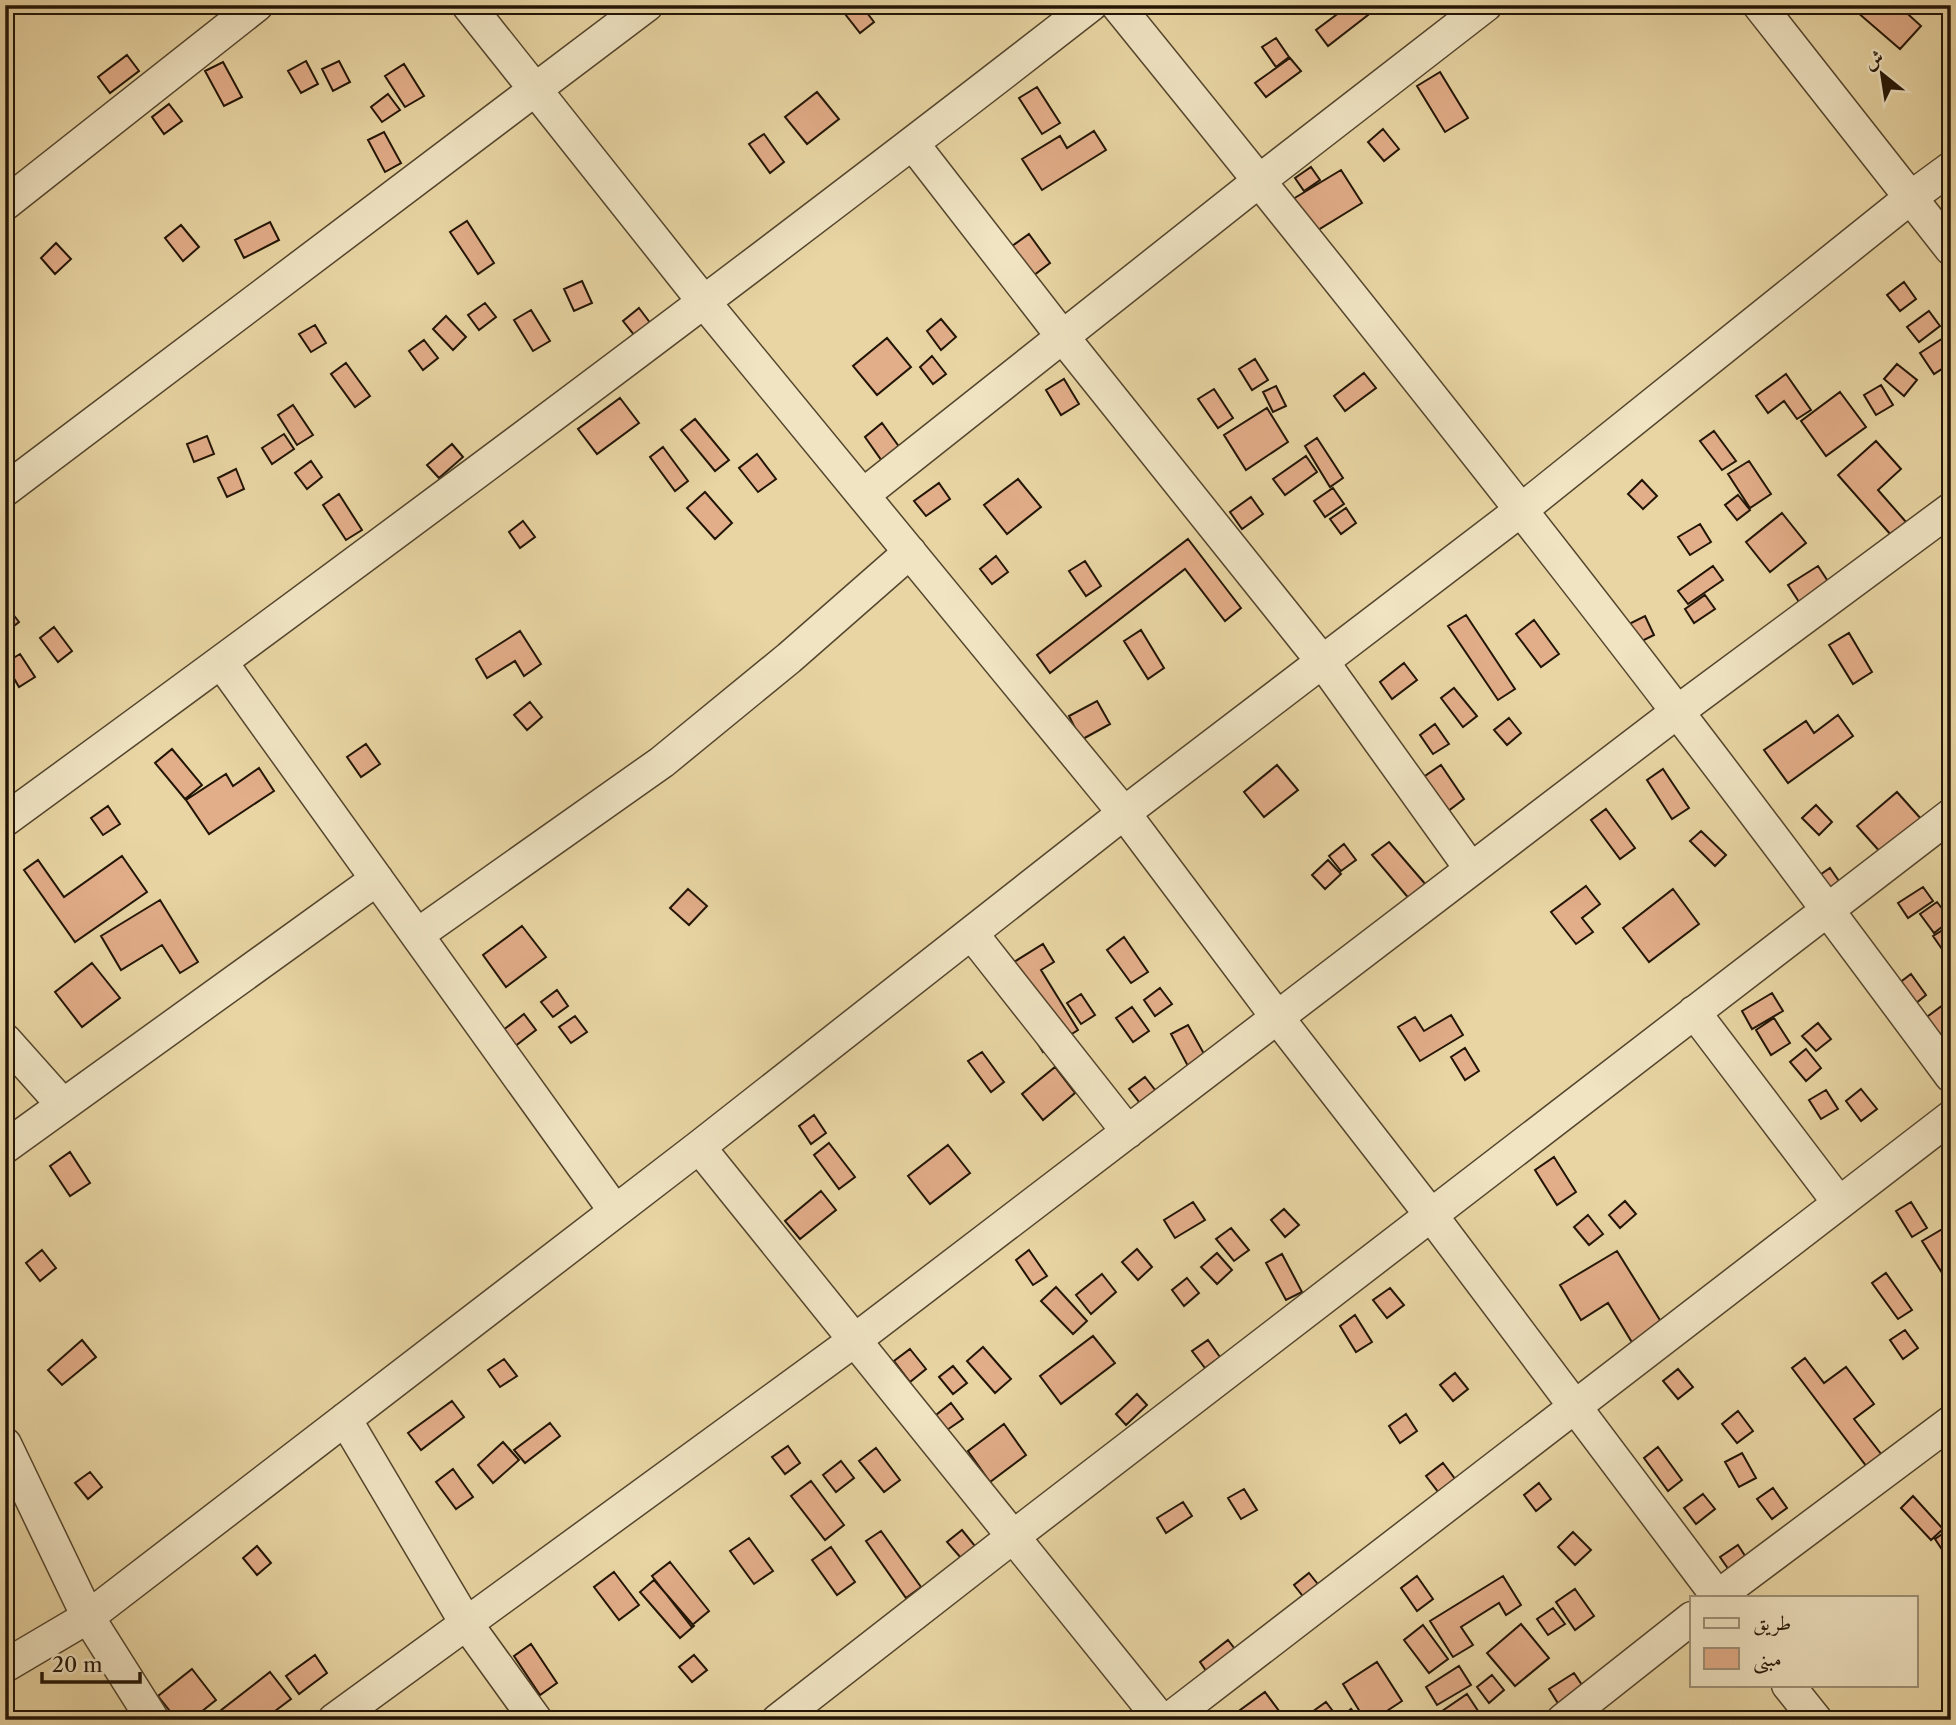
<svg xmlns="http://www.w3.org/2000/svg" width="1956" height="1725" font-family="'Libre Caslon Text',Amiri,serif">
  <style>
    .building { fill: #e2ad89; stroke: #231506; stroke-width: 2 }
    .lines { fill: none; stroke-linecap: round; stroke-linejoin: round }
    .minor-casing { stroke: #54452d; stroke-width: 35 }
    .minor { stroke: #f0e4c3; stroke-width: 32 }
  </style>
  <rect width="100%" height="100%" fill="#e8d5a3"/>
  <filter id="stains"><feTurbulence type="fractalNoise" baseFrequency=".00286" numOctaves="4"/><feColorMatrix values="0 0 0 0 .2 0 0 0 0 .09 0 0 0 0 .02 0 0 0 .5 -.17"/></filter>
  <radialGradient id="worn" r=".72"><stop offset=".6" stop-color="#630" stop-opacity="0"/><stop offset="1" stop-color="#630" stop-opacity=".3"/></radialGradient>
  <!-- building -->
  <path class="building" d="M838 5H861L874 22 860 33Z
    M1335 5H1361L1368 15 1328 46 1316 30 1340 12Z
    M1863 5H1898L1921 26 1900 49 1857 12Z
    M1276 38 1289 57 1276 67 1262 47Z
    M127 55 139 71 110 93 98 77Z
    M1290 58 1301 71 1266 97 1255 83Z
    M306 61 318 84 301 93 288 71Z
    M339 61 350 82 333 91 322 69Z
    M223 62 242 97 224 106 205 71Z
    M404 64 424 96 405 107 385 76Z
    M1440 72 1468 118 1445 132 1417 86Z
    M1037 87 1060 123 1042 134 1019 98Z
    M817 92 839 119 807 144 785 117Z
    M388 94 400 110 382 122 371 107Z
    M169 104 182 121 164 134 152 117Z
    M1383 129 1399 149 1384 161 1368 142Z
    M1094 131 1106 150 1042 190 1022 159 1060 136 1067 148Z
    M384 132 401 163 385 172 368 140Z
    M764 134 784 162 770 173 749 144Z
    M1311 167 1320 180 1304 191 1295 178Z
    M1341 170 1362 203 1313 233 1293 199Z
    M467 221 494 263 478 274 450 232Z
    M270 222 279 240 244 258 235 240Z
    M181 225 199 247 183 261 165 238Z
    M1029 234 1050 263 1013 291 991 261Z
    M56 243 71 259 55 274 41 258Z
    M582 281 592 303 574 311 564 289Z
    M1904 282 1916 299 1900 311 1887 295Z
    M485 303 496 317 479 330 468 315Z
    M639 308 651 324 635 336 623 321Z
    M531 310 550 341 533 351 514 320Z
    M1929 311 1940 326 1919 342 1907 327Z
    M446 316 466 337 453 350 433 329Z
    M941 319 956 337 941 350 927 331Z
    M315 325 326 343 311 352 299 334Z
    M1951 333V363L1934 374 1920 353Z
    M887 338 911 367 877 395 853 366Z
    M424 340 438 358 423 370 409 351Z
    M932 356 946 374 933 384 920 367Z
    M1255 359 1268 380 1252 390 1239 369Z
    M346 363 370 396 355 407 331 374Z
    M1897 364 1917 380 1904 396 1884 379Z
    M1364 373 1376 388 1345 411 1334 396Z
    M1786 374 1811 410 1797 419 1784 401 1768 413 1756 396Z
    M1064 379 1079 404 1061 415 1046 390Z
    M1881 385 1893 405 1876 415 1864 395Z
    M1276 386 1286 406 1273 412 1263 392Z
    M1214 389 1233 418 1218 428 1198 399Z
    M1840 392 1866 427 1826 456 1801 421Z
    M620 398 639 423 597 454 578 429Z
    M293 405 313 435 297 445 278 415Z
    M1267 408 1288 442 1246 470 1224 435Z
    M695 419 729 460 715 471 681 430Z
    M882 423 900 448 882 461 865 437Z
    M1714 431 1736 461 1722 470 1700 441Z
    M284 434 294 449 272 464 262 448Z
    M207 436 214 454 194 462 187 444Z
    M1317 438 1343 478 1330 487 1305 446Z
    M1876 441 1901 469 1878 490 1906 522 1891 535 1838 475Z
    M452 444 463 457 439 478 427 465Z
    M663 447 688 481 675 491 650 457Z
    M757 454 776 479 758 492 739 468Z
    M1306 456 1317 472 1285 495 1273 479Z
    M311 461 322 477 307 489 295 473Z
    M1749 461 1771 494 1750 508 1728 474Z
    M236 469 244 489 227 497 218 478Z
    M1018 479 1041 507 1007 534 984 505Z
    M1642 480 1657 496 1643 509 1628 494Z
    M939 483 950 499 926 516 914 501Z
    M1333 488 1344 504 1325 517 1314 501Z
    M705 492 732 523 715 539 687 508Z
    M339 494 362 530 346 540 323 505Z
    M1738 495 1750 510 1737 520 1725 505Z
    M1251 497 1263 514 1242 529 1230 512Z
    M1346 508 1356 523 1341 534 1330 519Z
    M1782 513 1806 543 1770 572 1746 542Z
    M523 521 535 537 520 548 509 532Z
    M1700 524 1711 542 1690 555 1678 537Z
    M1188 539 1241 608 1225 621 1185 569 1050 673 1037 655Z
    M996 556 1008 572 992 584 980 569Z
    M1085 561 1101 586 1086 596 1069 571Z
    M1713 566 1723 580 1688 604 1678 591Z
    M1818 566 1829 583 1799 602 1788 585Z
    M1705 595 1715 609 1694 623 1685 609Z
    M5 604 19 622 5 633Z
    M1466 615 1515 689 1498 700 1448 626Z
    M1645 616 1654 635 1632 646 1623 627Z
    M1534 620 1559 654 1541 667 1516 634Z
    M54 627 72 651 58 662 40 638Z
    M1141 630 1164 668 1148 679 1124 641Z
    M520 631 541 664 524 676 515 661 487 678 476 659Z
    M1849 633 1872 672 1853 684 1829 645Z
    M20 654 35 677 19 687 5 663Z
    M1404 663 1417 680 1392 699 1380 682Z
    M1454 688 1477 716 1463 727 1441 698Z
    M1097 701 1110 724 1081 740 1069 716Z
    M530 702 542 717 527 730 514 715Z
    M1838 715 1853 736 1788 783 1764 750 1806 721 1814 733Z
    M1509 718 1521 733 1507 745 1494 730Z
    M1435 724 1449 744 1433 754 1420 735Z
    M366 744 380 764 361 777 347 757Z
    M172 749 202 785 185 799 155 763Z
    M1277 765 1298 790 1264 817 1244 792Z
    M1441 765 1464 799 1431 824 1406 789Z
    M259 768 274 791 209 834 186 800 226 774 233 786Z
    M1663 769 1689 808 1672 819 1647 780Z
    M1897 792 1922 820 1882 854 1857 826Z
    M1816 805 1832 822 1819 835 1802 818Z
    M108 806 120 824 103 835 91 818Z
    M1606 809 1635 848 1620 859 1591 820Z
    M1701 831 1726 855 1715 866 1690 841Z
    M1389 842 1427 886 1411 901 1372 855Z
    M1344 844 1356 860 1341 871 1329 856Z
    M122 856 147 892 75 942 24 870 38 860 64 897Z
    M1328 860 1341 874 1325 889 1312 875Z
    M1830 868 1841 884 1825 895 1814 879Z
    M1586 886 1600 904 1582 918 1593 932 1576 944 1551 912Z
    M1923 887 1933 901 1908 918 1898 903Z
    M688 889 707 906 689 925 670 908Z
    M1673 889 1699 924 1649 962 1623 928Z
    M160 900 198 962 180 973 162 945 121 970 101 936Z
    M1937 902 1951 920 1934 933 1920 914Z
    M1951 925V962L1933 936Z
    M522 926 546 957 506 987 483 955Z
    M1124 937 1148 972 1131 983 1107 950Z
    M1043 944 1054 962 1041 970 1078 1030 1043 1052 1023 1019 1042 1007 1014 962Z
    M92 963 120 998 82 1027 55 992Z
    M1911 974 1926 995 1910 1008 1894 987Z
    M1160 988 1172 1004 1155 1016 1144 1000Z
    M557 990 568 1006 553 1017 541 1002Z
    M1772 993 1783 1011 1752 1029 1742 1011Z
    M1081 994 1095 1015 1081 1024 1067 1003Z
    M1951 999V1032L1948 1034 1951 1037V1064L1920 1022Z
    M1132 1007 1149 1031 1133 1042 1116 1018Z
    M524 1014 536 1030 514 1047 502 1031Z
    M1451 1015 1463 1035 1420 1061 1398 1027 1415 1017 1424 1031Z
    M575 1016 587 1032 571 1043 559 1027Z
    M1774 1018 1790 1043 1771 1055 1756 1030Z
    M1818 1023 1831 1039 1816 1051 1802 1036Z
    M1188 1025 1208 1061 1190 1070 1171 1034Z
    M1465 1048 1479 1071 1465 1080 1451 1057Z
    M1806 1049 1821 1068 1806 1081 1790 1062Z
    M982 1052 1004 1082 991 1092 968 1061Z
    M1055 1067 1075 1093 1043 1120 1022 1094Z
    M1145 1077 1159 1095 1143 1107 1129 1089Z
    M1861 1089 1877 1109 1861 1121 1846 1101Z
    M1826 1090 1838 1109 1821 1119 1809 1100Z
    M814 1115 826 1133 811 1144 799 1126Z
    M829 1143 855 1177 839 1189 814 1155Z
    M948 1145 970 1173 930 1204 908 1176Z
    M70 1152 90 1183 70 1196 50 1166Z
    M1554 1157 1576 1192 1557 1205 1535 1170Z
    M821 1191 836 1210 800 1239 785 1221Z
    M1625 1201 1636 1214 1620 1228 1609 1215Z
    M1193 1202 1205 1220 1175 1238 1164 1220Z
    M1911 1202 1927 1228 1912 1237 1896 1211Z
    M1284 1209 1299 1225 1285 1237 1271 1220Z
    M1588 1215 1603 1234 1589 1245 1574 1227Z
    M1951 1224V1283L1949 1284 1922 1241Z
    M1231 1228 1249 1250 1234 1261 1216 1239Z
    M1137 1249 1152 1267 1138 1280 1122 1262Z
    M42 1250 56 1268 40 1281 26 1263Z
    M1029 1250 1047 1276 1033 1285 1016 1260Z
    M1617 1251 1663 1325 1633 1344 1608 1303 1581 1320 1560 1285Z
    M1217 1253 1232 1270 1217 1284 1201 1267Z
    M1282 1254 1302 1292 1286 1300 1266 1263Z
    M1886 1273 1912 1310 1898 1319 1872 1283Z
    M1102 1274 1116 1292 1091 1314 1076 1295Z
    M1187 1278 1199 1293 1184 1306 1172 1290Z
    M1056 1287 1087 1321 1073 1334 1041 1301Z
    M1390 1288 1404 1305 1387 1318 1373 1300Z
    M1355 1315 1372 1342 1356 1352 1340 1326Z
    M1905 1330 1918 1348 1903 1359 1890 1340Z
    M1093 1336 1115 1363 1061 1404 1040 1376Z
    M82 1340 96 1357 62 1385 48 1370Z
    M1208 1340 1220 1357 1205 1368 1192 1351Z
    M983 1347 1011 1379 995 1393 967 1361Z
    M910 1349 926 1369 910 1382 894 1361Z
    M1805 1358 1824 1383 1846 1367 1874 1404 1854 1419 1885 1459 1870 1471 1792 1368Z
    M504 1359 517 1376 500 1387 488 1370Z
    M953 1366 967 1383 953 1394 939 1377Z
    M1678 1369 1693 1387 1678 1399 1663 1381Z
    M1455 1373 1468 1389 1453 1401 1440 1385Z
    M1137 1394 1147 1405 1126 1425 1116 1414Z
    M452 1401 464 1417 421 1450 408 1433Z
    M951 1403 963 1419 947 1430 936 1415Z
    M1738 1411 1753 1431 1737 1443 1722 1424Z
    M1406 1414 1417 1431 1400 1443 1389 1426Z
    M550 1423 560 1436 525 1463 514 1450Z
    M1004 1424 1026 1455 990 1482 968 1451Z
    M503 1442 519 1460 493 1483 478 1465Z
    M788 1446 800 1463 785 1474 772 1457Z
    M1658 1447 1682 1480 1668 1491 1644 1458Z
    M876 1448 900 1480 884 1492 859 1461Z
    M1742 1453 1756 1478 1739 1487 1725 1462Z
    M841 1461 854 1478 836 1492 823 1475Z
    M1443 1463 1456 1480 1439 1493 1426 1476Z
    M453 1469 473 1497 456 1509 436 1482Z
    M90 1472 102 1487 88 1499 75 1483Z
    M811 1481 844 1525 825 1540 791 1496Z
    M1539 1483 1551 1499 1536 1511 1524 1495Z
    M1773 1488 1787 1508 1772 1519 1757 1499Z
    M1244 1489 1257 1510 1241 1519 1228 1498Z
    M1703 1494 1715 1509 1696 1524 1684 1508Z
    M1913 1496 1943 1529 1931 1540 1901 1508Z
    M1183 1502 1192 1516 1166 1533 1157 1518Z
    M1951 1528V1563L1935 1539Z
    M962 1530 975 1546 961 1558 947 1542Z
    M881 1531 921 1587 906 1598 866 1541Z
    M1573 1532 1591 1550 1575 1565 1558 1547Z
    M749 1538 773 1571 754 1584 730 1551Z
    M1738 1545 1749 1562 1731 1573 1720 1557Z
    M257 1546 271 1563 257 1575 243 1558Z
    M831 1547 855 1582 837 1595 812 1560Z
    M670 1562 709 1611 691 1626 652 1576Z
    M614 1572 639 1605 619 1620 594 1587Z
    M1309 1573 1321 1588 1306 1600 1294 1585Z
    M1417 1576 1433 1599 1417 1611 1401 1588Z
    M1503 1576 1521 1605 1506 1615 1499 1603 1461 1627 1473 1645 1453 1657 1430 1621Z
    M654 1580 694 1626 680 1638 640 1592Z
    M1575 1589 1594 1616 1575 1630 1556 1602Z
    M1553 1608 1565 1624 1548 1635 1537 1619Z
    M1521 1624 1549 1658 1515 1686 1487 1653Z
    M1423 1625 1448 1659 1429 1673 1404 1640Z
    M1228 1640 1238 1653 1209 1675 1200 1662Z
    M531 1644 557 1683 540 1695 514 1656Z
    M315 1655 327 1673 299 1694 286 1676Z
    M694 1655 707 1670 692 1682 679 1667Z
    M1377 1662 1402 1701 1373 1720H1365L1343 1684Z
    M1459 1666 1471 1685 1437 1705 1426 1687Z
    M192 1669 216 1700 191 1720H177L158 1696Z
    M270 1672 291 1699 263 1720H227L220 1711Z
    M1574 1673 1584 1688 1559 1705 1549 1689Z
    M1492 1675 1504 1690 1489 1703 1477 1687Z
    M1265 1692 1285 1719 1241 1720 1236 1713Z
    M1467 1694 1484 1720H1429Z
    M1326 1702 1338 1718 1336 1720H1317L1312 1712Z
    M1351 1709 1360 1720H1338Z"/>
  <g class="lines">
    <!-- minor casing -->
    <g class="minor-casing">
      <path id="minor" d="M468 5 704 302 1124 813 1277 1017 1431 1215 1718 1597
        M1117 5C1306 238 1494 472 1676 710 1769 831 1860 953 1951 1076
        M1759 5 1951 249
        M913 144 1062 336 1322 661 1471 869
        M5 204 257 5
        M5 490 647 5
        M863 495 1259 181 1486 5
        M221 662 615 1211
        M5 820C371 553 734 283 1091 5
        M972 934 1128 1132
        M417 935 662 762 789 658 910 552
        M1694 1012 1839 1203
        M5 1040 63 1105
        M5 1147 377 879
        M699 1147 1161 1720
        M345 1419 466 1623 536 1720
        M5 1444 88 1617 153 1720
        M1717 1597 1951 1422
        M5 1666 88 1617 699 1147 1124 813 1521 510 1910 198 1951 168
        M1788 1685 1816 1720
        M334 1720 855 1340 1677 712 1951 509
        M778 1720 1014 1536 1951 815
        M1168 1720C1428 1518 1689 1317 1951 1117
        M1563 1720 1692 1618"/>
    </g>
    <!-- minor -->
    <use href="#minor" class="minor"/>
  </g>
  <!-- margin -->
  <rect width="1956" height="1725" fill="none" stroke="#e8d5a3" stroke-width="28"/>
  <rect x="7" y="7" width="1942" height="1711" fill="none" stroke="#231506" stroke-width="3.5"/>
  <rect x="14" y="14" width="1928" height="1697" fill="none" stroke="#231506" stroke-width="2"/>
  <!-- legend -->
  <rect x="1690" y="1596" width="228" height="91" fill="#f0e4c3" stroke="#9e9177" stroke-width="2"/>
  <rect x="1704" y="1618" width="35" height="10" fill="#f0e4c3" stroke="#9e9177" stroke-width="2"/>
  <text x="1753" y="1630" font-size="21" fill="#231506">طريق</text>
  <rect x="1704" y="1648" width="35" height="21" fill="#e2ad89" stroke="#9e9177" stroke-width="2"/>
  <text x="1753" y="1666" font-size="21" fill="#231506">مبنى</text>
  <!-- north arrow -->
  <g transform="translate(1882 74) rotate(330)" stroke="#f0e4c3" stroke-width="5" paint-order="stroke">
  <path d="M0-5L12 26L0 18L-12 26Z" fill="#231506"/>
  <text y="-10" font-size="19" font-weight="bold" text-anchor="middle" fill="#231506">ش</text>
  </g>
  <!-- scale -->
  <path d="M42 1672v10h98v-10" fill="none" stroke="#231506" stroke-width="3.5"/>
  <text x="52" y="1672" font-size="21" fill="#231506" stroke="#f0e4c3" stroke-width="5" paint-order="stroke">20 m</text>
  <rect width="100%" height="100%" filter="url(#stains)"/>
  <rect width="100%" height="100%" fill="url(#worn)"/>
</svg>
